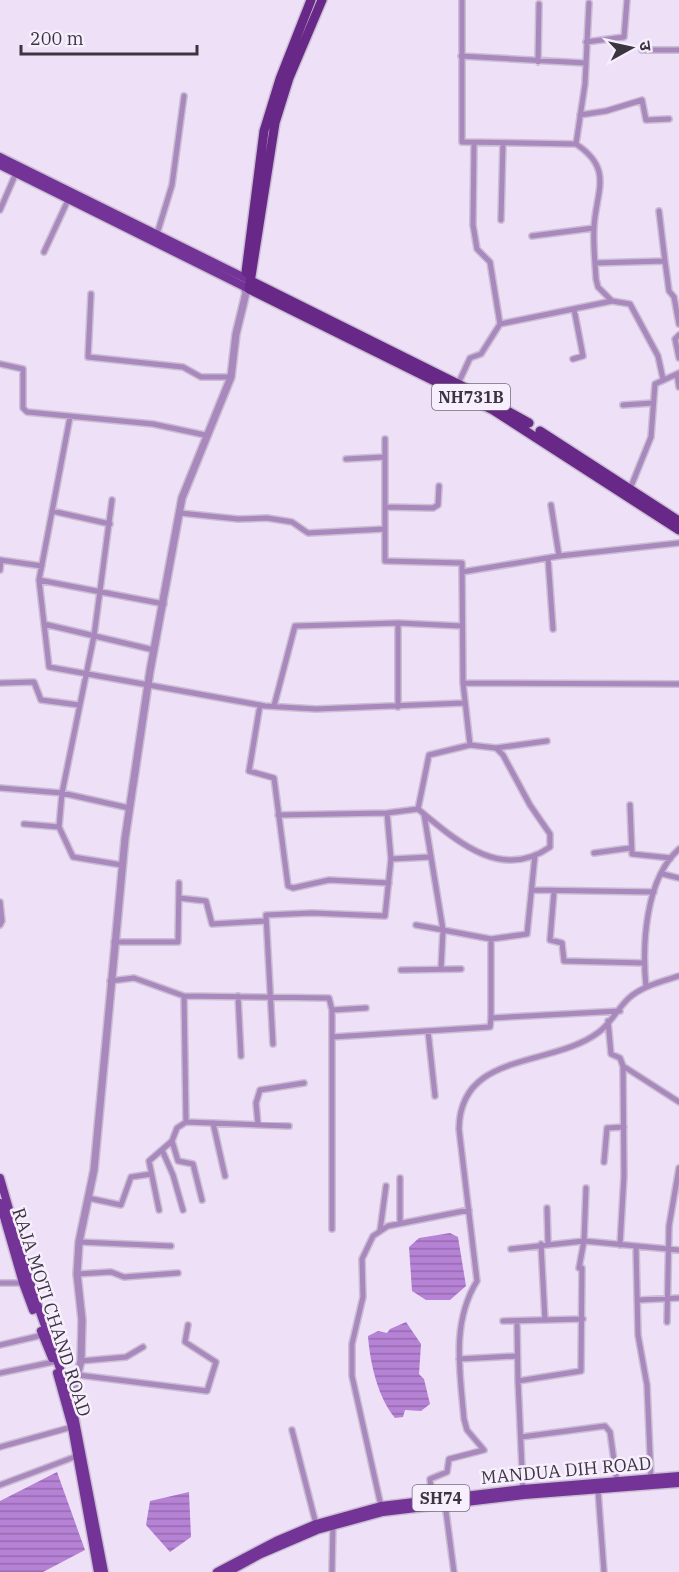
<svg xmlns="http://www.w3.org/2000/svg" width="679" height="1572" font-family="'IBM Plex Serif','Noto Sans Devanagari',serif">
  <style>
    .water { fill: url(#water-rules) }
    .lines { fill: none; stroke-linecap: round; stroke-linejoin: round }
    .minor-casing { stroke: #cabed2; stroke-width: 8 }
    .tertiary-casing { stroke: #cabed2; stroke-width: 10 }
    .primary-casing { stroke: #cabed2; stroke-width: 11 }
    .trunk-casing { stroke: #cabed2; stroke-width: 12 }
    .minor { stroke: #a988bd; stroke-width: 5 }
    .tertiary { stroke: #a988bd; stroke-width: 7 }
    .primary { stroke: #743396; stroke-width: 8 }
    .trunk { stroke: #682888; stroke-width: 9 }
    .labels { text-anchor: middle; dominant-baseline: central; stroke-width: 5; stroke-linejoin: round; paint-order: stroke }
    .shield { fill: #f8effe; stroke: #746d78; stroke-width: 1.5 }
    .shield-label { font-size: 16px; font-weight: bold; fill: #3b353f }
    .street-label { font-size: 18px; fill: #3b353f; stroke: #f8effe }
  </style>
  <defs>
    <pattern id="water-rules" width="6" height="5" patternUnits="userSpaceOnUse" patternTransform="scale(1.5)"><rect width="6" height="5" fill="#b682d5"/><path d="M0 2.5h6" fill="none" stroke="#956bae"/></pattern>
  </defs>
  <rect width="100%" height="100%" fill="#eee0f7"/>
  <!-- water -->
  <path class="water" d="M450 1233 458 1237 466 1286 450 1300H426L412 1291 409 1247 419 1238Z
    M406 1322 421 1344 419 1374 424 1379 430 1404 421 1411 405 1410 403 1417 395 1418C378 1398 370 1363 368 1336L378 1331 387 1333 390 1329Z
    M57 1472 85 1550 43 1572H0V1501Z
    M189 1492 191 1537 170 1552 146 1525 150 1501Z"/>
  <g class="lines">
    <!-- minor casing -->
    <g class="minor-casing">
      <path id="minor" d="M462 0V142L576 144C614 169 596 191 594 227 593 244 595 262 596 279L598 287 612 301
        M586 42 624 37 627 0
        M642 50H679
        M461 56 585 63
        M538 62 539 4
        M580 115 606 111 642 100 646 120 669 119
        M474 143 473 225 477 249 490 262 500 324
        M576 144 585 84 589 3
        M0 210 16 173
        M501 220 503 143
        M157 234 172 185 184 96
        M532 236 594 228
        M44 252 69 198
        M665 261 669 291 674 297 679 324
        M595 263 665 261 659 211
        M91 294 88 357 183 367 201 377H231
        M679 335 675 339 679 358
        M573 359 583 356 574 309
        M0 364 23 369V408L27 412 153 424 205 435
        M677 374 679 387
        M458 384 470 358 481 354 500 324 612 301 630 304 658 356 663 379
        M623 405 653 403
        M70 417 39 580 49 667 265 706 316 709 464 703
        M385 439V561L462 563 463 683 470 745 429 755 418 809 424 814 443 930 491 939V1018L620 1011
        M346 459 385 457
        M630 489 651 437 655 384 679 373
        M112 500 94 636 62 793 59 827 73 857 122 865
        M551 505 559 556
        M385 507 433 508 438 505 439 486
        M52 511 110 524
        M180 513 238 519 267 518 292 522 308 533 385 529
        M548 558 553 629
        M0 560 42 566
        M0 570 1 560
        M462 572 559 556 679 543
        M39 580 164 604
        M398 623V707
        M44 624 154 650
        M0 683 34 682 41 700 79 705
        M463 683 679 684
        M260 705 249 771 274 778 288 886 293 888 329 880 389 883
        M274 706 295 626 398 623 462 626
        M496 748 547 741
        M0 788 62 793 129 808
        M630 805 632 854 671 858
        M424 814C460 844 503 880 550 847V834L530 805 503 755 496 748 470 745
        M278 815 387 813 418 809
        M24 824 59 827
        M594 853 630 848
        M391 859 430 857
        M663 874 679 878
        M532 890 654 892
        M554 892 550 940 562 943 564 961 644 963
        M179 898 206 901 212 924 265 921
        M0 902 2 921 0 925
        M416 925 443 930 441 969
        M491 939 527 934 535 855
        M114 942H178L179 883
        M401 970 461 969
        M110 981 134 978 184 996 329 998 332 1010V1229
        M646 987C642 945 645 879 679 849
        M238 996 241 1056
        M332 1010 366 1008
        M608 1021 611 1054 620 1058 623 1066 624 1176 620 1245
        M428 1031 435 1096
        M332 1037 490 1027 491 1018
        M273 1044 266 915 312 913 385 916 391 859 387 813
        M623 1066 679 1102
        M186 1122 289 1126
        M213 1123 225 1176
        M258 1125 256 1103 260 1090 304 1083
        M172 1141 178 1161 193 1164 202 1200
        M162 1150 173 1175 183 1210
        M604 1162 607 1128 624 1127
        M400 1178V1223
        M88 1198 121 1205 131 1177 151 1174
        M547 1208 548 1243
        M159 1210 149 1161 172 1141 177 1128 186 1122 184 996
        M380 1231 386 1186
        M79 1242 171 1246
        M541 1244 545 1320
        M636 1248 638 1335 647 1385 651 1479
        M511 1249 584 1241 679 1250
        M579 1268 584 1241 586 1188
        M77 1274 111 1272 124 1277 178 1273
        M0 1283H23
        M639 1300 679 1298
        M503 1321 583 1319
        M517 1321 518 1381
        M667 1322 669 1226 679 1168
        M0 1345 43 1335
        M459 1359 517 1356
        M81 1361 126 1357 143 1347
        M0 1373 53 1362
        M78 1375 207 1391 216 1362 185 1342 188 1325
        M292 1430 316 1524
        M521 1437 605 1426 610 1432 617 1482
        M0 1447 72 1427
        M0 1485 77 1456
        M598 1490 604 1572
        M523 1491 518 1381 581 1371 582 1268
        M432 1499 430 1479 447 1472 449 1459 484 1450 467 1430 464 1419C460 1372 451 1323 477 1281L459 1129C460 1050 552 1068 599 1032 611 1023 618 1008 629 998 642 986 663 981 679 976
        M445 1504 454 1572
        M381 1506 352 1376V1344L363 1297 362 1259 373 1236 388 1226 469 1210
        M332 1572 333 1525"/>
    </g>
    <!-- tertiary casing -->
    <g class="tertiary-casing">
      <path id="tertiary" d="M71 1400 81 1361 82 1320 77 1274 79 1242 94 1170 125 839 150 671 182 498 231 377 236 334 246 293 244 286"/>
    </g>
    <!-- primary casing -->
    <g class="primary-casing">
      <path id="primary" d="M0 157 251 281
        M0 165 249 289
        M0 1178 33 1292 71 1400 104 1572
        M0 1203 23 1283 33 1310
        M41 1331 52 1358
        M57 1373 72 1427 98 1572
        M217 1572 276 1541 316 1524 381 1506 523 1489 679 1476
        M228 1572 261 1554 317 1530 383 1512 524 1495 679 1483"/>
    </g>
    <!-- trunk casing -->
    <g class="trunk-casing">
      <path id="trunk" d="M322 0 289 78 275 123 249 289 493 410 679 530
        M246 272 264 131 280 79 311 0
        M251 281 474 392
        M502 408 529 423
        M540 431 679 521"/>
    </g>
    <!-- minor -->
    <use href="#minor" class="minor"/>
    <!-- tertiary -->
    <use href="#tertiary" class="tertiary"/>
    <!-- primary -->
    <use href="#primary" class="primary"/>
    <!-- trunk -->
    <use href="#trunk" class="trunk"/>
  </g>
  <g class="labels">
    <!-- shield labels -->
    <g class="shield">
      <rect x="432" y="384" width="78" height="26" rx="4.5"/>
      <rect x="412.5" y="1485" width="57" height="26" rx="4.5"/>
    </g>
    <g class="shield-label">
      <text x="471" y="397">NH731B</text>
      <text x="441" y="1498">SH74</text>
    </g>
    <!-- street labels -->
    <g class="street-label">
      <text transform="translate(52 1312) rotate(72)">RAJA MOTI CHAND ROAD</text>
      <text transform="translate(566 1470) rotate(-5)">MANDUA DIH ROAD</text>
    </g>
  </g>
  <!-- north arrow -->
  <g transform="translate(631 48) rotate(82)" stroke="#f8effe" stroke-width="4.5" paint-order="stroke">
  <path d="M0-4.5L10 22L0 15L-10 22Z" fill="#3b353f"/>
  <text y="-9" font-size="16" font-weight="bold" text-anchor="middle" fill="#3b353f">उ</text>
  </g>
  <!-- scale -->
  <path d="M21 45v9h176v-9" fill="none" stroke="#3b353f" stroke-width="3"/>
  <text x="30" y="45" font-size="18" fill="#3b353f" stroke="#f8effe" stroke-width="4.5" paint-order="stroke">200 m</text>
</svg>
